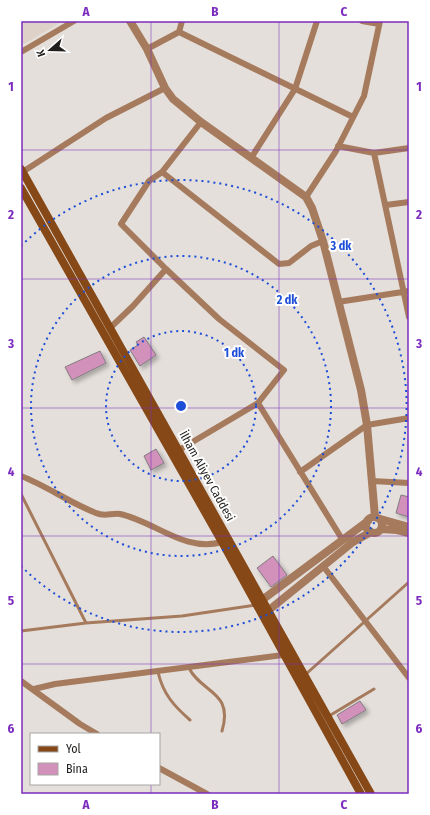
<svg xmlns="http://www.w3.org/2000/svg" width="430" height="815" font-family="'Fira Sans Condensed',sans-serif">
  <style>
    .built { fill: #ddd1c8 }
    .building { fill: #d191ba; stroke: #827c7f; filter: url(#shadow) }
    .lines { fill: none; stroke-linecap: round; stroke-linejoin: round }
    .service { stroke: #a67b5d; stroke-width: 3 }
    .minor { stroke: #a67b5d; stroke-width: 6 }
    .tertiary { stroke: #a67b5d; stroke-width: 8 }
    .secondary { stroke: #864816; stroke-width: 8 }
    .grid { fill: none; stroke: #7b2cbf; stroke-width: 1; stroke-opacity: 0.55 }
    .ring { fill: none; stroke: #1d4ed8; stroke-width: 2; stroke-dasharray: 2 4 }
    .labels { text-anchor: middle; dominant-baseline: central; stroke-width: 4; stroke-linejoin: round; paint-order: stroke }
    .street-label { font-size: 12px; fill: #201e1c; stroke: #fff }
    .centre { fill: #1d4ed8; stroke: #fff; stroke-width: 2 }
    .ring-label { font-size: 12px; text-anchor: middle; font-weight: bold; fill: #1d4ed8; stroke: #fff; stroke-width: 4; stroke-linejoin: round; paint-order: stroke }
    .neatline { fill: none; stroke: #7b2cbf; stroke-width: 1.5 }
    .grid-label { font-size: 13px; text-anchor: middle; font-weight: bold; fill: #7b2cbf }
  </style>
  <defs>
    <filter id="shadow"><feDropShadow dx="3" dy="3" stdDeviation="2" flood-color="#0004"/></filter>
  </defs>
  <rect width="100%" height="100%" fill="#e4dfdb"/>
  <!-- built -->
  <path class="built" d="M21 21H63L24 44 21 39Z"/>
  <!-- building -->
  <path class="building" d="M144 337 156 355 140 366 130 350 138 345 136 342Z
    M100 351 106 363 72 380 65 367Z
    M156 449 164 463 151 470 144 456Z
    M401 495 409 497V517L396 513Z
    M273 556 287 575 271 587 257 568Z
    M360 701 366 710 342 724 337 715Z"/>
  <g class="lines">
    <!-- service -->
    <path class="service" d="M21 494 86 623
      M21 631 86 623 182 616 256 605
      M189 668C201 693 234 691 222 731
      M158 672C163 694 174 706 190 720
      M306 674 409 582
      M329 716 374 689"/>
    <!-- minor -->
    <path class="minor" d="M362 21 379 24
      M179 32 182 21
      M147 49 179 32 353 117
      M21 52 74 21
      M338 146 374 153 409 317
      M374 153 409 148
      M251 158 295 89 317 21
      M162 172 279 264 289 263 311 246 323 241
      M21 173 106 118 165 88
      M306 197 336 151 364 96 380 21
      M386 205 409 202
      M338 302 409 291
      M110 328 133 306 166 269
      M258 403 342 539
      M179 450 258 403 284 370 219 319 166 269 121 224 149 181 162 172 201 122
      M300 472 367 425 409 418
      M21 476C47 486 70 503 96 513 104 517 111 513 120 514 154 521 185 553 222 542
      M372 481 409 483
      M323 566 409 678
      M21 681 80 724 97 734
      M34 689 55 684 283 655
      M159 768 207 794"/>
    <!-- tertiary -->
    <path class="tertiary" d="M130 21 147 49 165 88 173 99 201 122 306 197 312 208 323 241 361 390 367 425 375 517
      M366 525a8 8 0 1 1 16 0a8 8 0 1 1-16 0Z
      M377 518 409 527
      M381 529 397 530 409 533
      M258 603 368 521
      M264 614 353 542 371 532"/>
    <!-- secondary -->
    <path class="secondary" d="M21 169 371 794
      M21 188 222 542 361 794"/>
  </g>
  <!-- grid -->
  <path class="grid" d="M151 21V734M279 21V794M21 150H409M21 279H409M21 408H409M21 536H409M21 664H409M151 784V794"/>
  <!-- distance rings -->
  <g class="ring">
    <circle cx="181" cy="406" r="75"/>
    <circle cx="181" cy="406" r="150"/>
    <path d="M21 246A226 226 0 1 1 21 566"/>
  </g>
  <g class="labels">
    <!-- street labels -->
    <g class="street-label">
      <text transform="translate(207 476) rotate(61)">İlham Aliyev Caddesi</text>
    </g>
  </g>
  <circle cx="181" cy="406" r="6" class="centre"/>
  <g class="ring-label">
    <text x="341" y="250">3 dk</text>
    <text x="287" y="304">2 dk</text>
    <text x="234" y="357">1 dk</text>
  </g>
  <!-- border -->
  <rect width="430" height="815" fill="none" stroke="#ffffff" stroke-width="44"/>
  <!-- legend -->
  <rect x="30" y="733" width="130" height="52" fill="#ffffff" stroke="#a6a5a4"/>
  <rect x="38" y="746" width="20" height="6" fill="#864816" stroke="#a6a5a4"/>
  <text x="66" y="753" font-size="12" fill="#201e1c">Yol</text>
  <rect x="38" y="763" width="20" height="12" fill="#d191ba" stroke="#a6a5a4"/>
  <text x="66" y="773" font-size="12" fill="#201e1c">Bina</text>
  <!-- north arrow -->
  <g transform="translate(50 50) rotate(250)" stroke="#ffffff" stroke-width="3" paint-order="stroke">
  <path d="M0-3L7 15L0 10L-7 15Z" fill="#201e1c"/>
  <text y="-6" font-size="11" font-weight="bold" text-anchor="middle" fill="#201e1c">K</text>
  </g>
  <rect x="22" y="22" width="386" height="771" class="neatline"/>
  <g class="grid-label">
    <text x="86" y="16">A</text>
    <text x="215" y="16">B</text>
    <text x="344" y="16">C</text>
    <text x="11" y="91">1</text>
    <text x="419" y="91">1</text>
    <text x="11" y="219">2</text>
    <text x="419" y="219">2</text>
    <text x="11" y="348">3</text>
    <text x="419" y="348">3</text>
    <text x="11" y="476">4</text>
    <text x="419" y="476">4</text>
    <text x="11" y="605">5</text>
    <text x="419" y="605">5</text>
    <text x="11" y="733">6</text>
    <text x="419" y="733">6</text>
    <text x="86" y="809">A</text>
    <text x="215" y="809">B</text>
    <text x="344" y="809">C</text>
  </g>
</svg>
